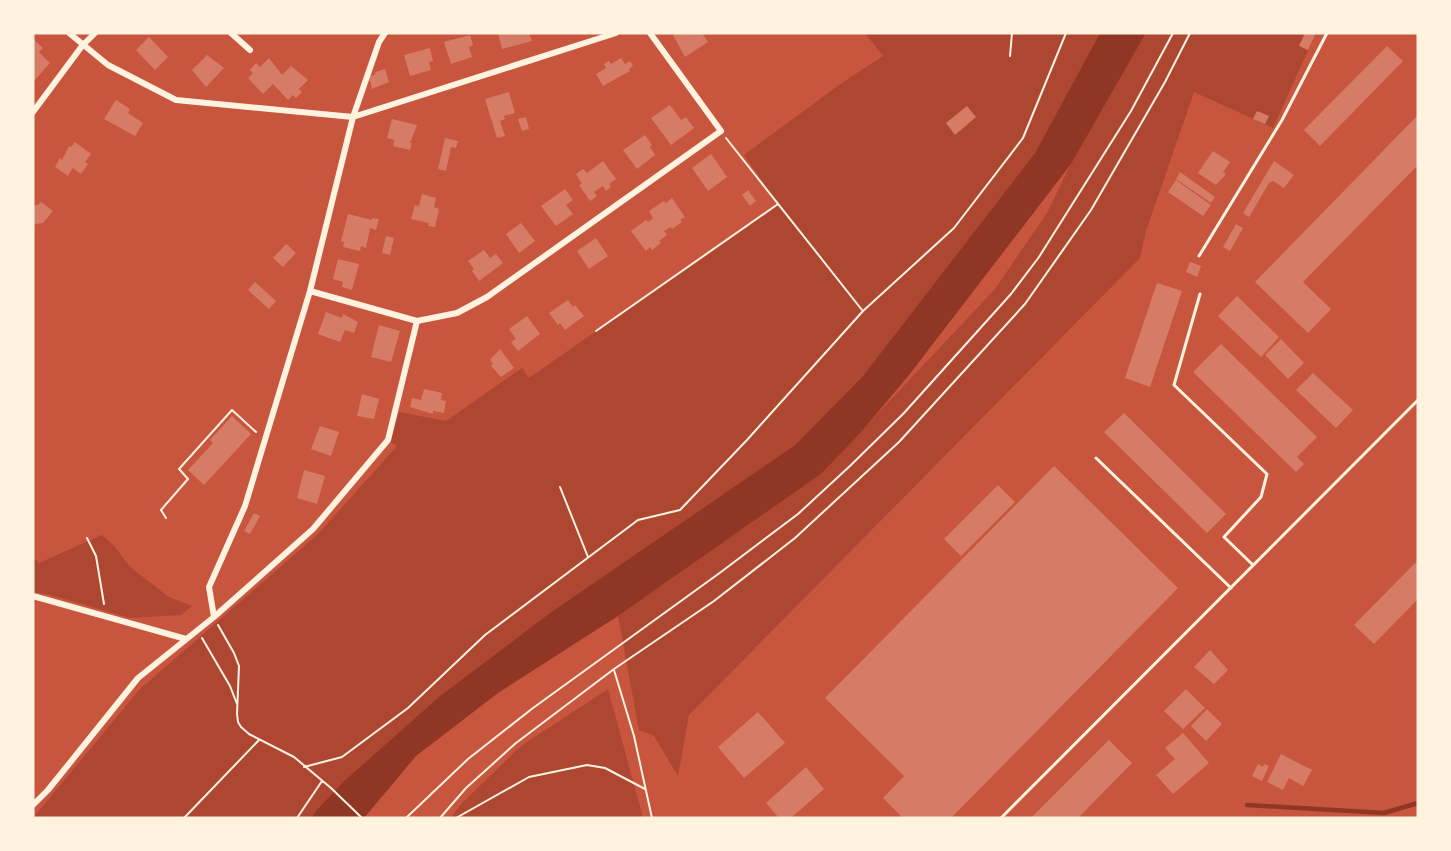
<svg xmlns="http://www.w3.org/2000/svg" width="1451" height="851" font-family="Raleway,sans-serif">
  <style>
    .green { fill: #ae4732 }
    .water { fill: #8f3625 }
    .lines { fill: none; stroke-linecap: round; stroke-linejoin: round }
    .stream { stroke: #8f3625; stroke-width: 4.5 }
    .building { fill: #d67c66 }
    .path { stroke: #fff3e0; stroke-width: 2 }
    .service { stroke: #fff3e0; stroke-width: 3 }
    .minor { stroke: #fff3e0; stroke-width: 6 }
  </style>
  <rect width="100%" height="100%" fill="#c8553d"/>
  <!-- green -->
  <path class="green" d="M865 33H1100L1035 153 863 376 795 445 550 613 440 696 343 782 314 813 312 818H33L139 690 318 534 397 446 390 442 399 412 446 421 522 368 529 378 778 204 744 155 839 85 883 56Z
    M1146 33H1316L1273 128 1194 92 1146 231 1140 258 689 715 678 776 654 736 639 730 618 616 821 474 995 289 1047 213 1071 164Z
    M102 535 115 547 130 567 169 597 192 606 181 615 130 618 47 594 33 592V557L39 563Z
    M608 689 643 818H450L462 803 521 746Z"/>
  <!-- water -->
  <path class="water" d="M1100 33H1146L1071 164 909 375 863 430 821 474 618 616 498 693 416 756 364 818H312L314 813 343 782 440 696 550 613 795 445 863 376 1035 153Z"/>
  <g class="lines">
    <!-- stream -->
    <path class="stream" d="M1247 805 1384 813 1418 803"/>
  </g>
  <!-- building -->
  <path class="building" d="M498 33H529L532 41 502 49Z
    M676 33H702L708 42 685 57 673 35Z
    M1305 33H1316L1308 50 1299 46Z
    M470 35 473 45 469 47 472 57 451 64 444 42Z
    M149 37 168 57 155 70 136 50Z
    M33 39 43 48 39 52 50 63 33 82Z
    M1387 46 1403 61 1320 146 1304 130Z
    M430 48 433 61 429 62 431 70 410 76 404 55Z
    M207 55 224 68 206 87 192 70Z
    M269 58 282 75 291 66 308 80 299 89 302 92 296 98 293 95 288 100 273 84 263 94 248 78 253 73 250 70 256 63 260 67Z
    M621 58 625 64 630 61 633 66 629 69 630 71 603 86 596 74 606 68 604 64 609 61 611 64Z
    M385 69 389 82 372 89 369 77 376 74 375 72Z
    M509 92 515 113 504 116 505 119 500 121 505 136 497 138 485 99Z
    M116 100 130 109 128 113 143 123 135 136 104 119Z
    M670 105 681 120 686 117 694 128 671 145 651 118Z
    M967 106 976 117 955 135 946 123Z
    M1257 111 1269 116 1265 124 1253 119Z
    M1418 115V165L1303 282 1331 309 1308 333 1255 282Z
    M526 117 529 129 522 131 518 119Z
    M392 119 417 125 410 143H412L410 150 393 146 394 140 387 138Z
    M645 135 652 145 650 147 655 155 637 169 623 150Z
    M445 138 458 141 456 148 451 147 446 171 438 169Z
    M75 142 91 154 85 162 88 164 81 174 73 168 68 176 55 167 60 158 62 160 69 146 71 147Z
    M1213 151 1230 162 1223 172 1226 174 1216 185 1198 173Z
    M711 154 727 177 708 191 692 168Z
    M603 161 616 179 609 184 611 187 606 191 603 186 594 192 597 196 590 201 579 185 582 184 576 174 583 169 587 173Z
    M1274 161 1294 175 1284 188 1273 181 1269 183 1249 217 1243 213Z
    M1180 172 1215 197 1211 203 1176 179Z
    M1176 180 1211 205 1203 216 1168 192Z
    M565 189 573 200 566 205 573 214 556 226 541 206Z
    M748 190 756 201 750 206 742 195Z
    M422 194 436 198 434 207 439 209 435 227 428 226 429 223 411 219 415 205 419 206Z
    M672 198 685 217 680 220 682 222 672 229 671 227 664 231 667 235 659 241 661 243 652 250 650 247 646 251 631 231 646 220 648 222 653 218 649 211 664 201 666 203Z
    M41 202 53 211 43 223 35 224 33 227V206L38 205Z
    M348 214 372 220V218L379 219 376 230 370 228 366 248 361 246 360 251 343 247 344 242 341 241Z
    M521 223 535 241 519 253 506 234Z
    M1236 224 1243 228 1230 251 1223 247Z
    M386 236 394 238 390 255 382 253Z
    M596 238 608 256 589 269 577 251Z
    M286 244 296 253 283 267 273 258Z
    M484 250 490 258 496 254 503 263 479 281 472 271 474 269 468 261Z
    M338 259 359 264 352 290 342 287 343 282 333 279Z
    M1190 262 1201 266 1197 277 1186 272Z
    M255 282 276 301 269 309 248 290Z
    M1157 283 1182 291 1150 387 1125 378Z
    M1237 296 1279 337 1261 357 1218 316Z
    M568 300 573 307 575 305 584 316 565 330 560 323 558 325 549 313Z
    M326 312 342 318 343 314 358 322 354 333 345 330 340 342 318 334Z
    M527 316 540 334 518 351 511 342 516 339 509 329Z
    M379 325 400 331 391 362 371 357Z
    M1281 339 1304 363 1288 379 1265 355Z
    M1221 344 1317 437 1297 457 1304 464 1296 472 1193 372Z
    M500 349 514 368 501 377 491 366 493 364 490 360Z
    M1313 373 1353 410 1336 428 1296 390Z
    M424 389 442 393 441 400 446 401 444 413 433 411V414L410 407 412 398 421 400Z
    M362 394 379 399 374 419 357 416Z
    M1124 413 1226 514 1207 533 1104 432Z
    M232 416 251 434 204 485 188 470 213 443 210 440Z
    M320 426 339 432 331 456 311 449Z
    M1054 466 1178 588 951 818H903L883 798 904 776 825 698Z
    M304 470 325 476 317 504 297 498Z
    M998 485 1015 502 961 556 944 539Z
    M254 513 260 516 250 534 244 531Z
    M1418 560V599L1374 644 1354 625Z
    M1210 650 1228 670 1214 684 1194 667Z
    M1186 689 1205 708 1183 729 1164 711Z
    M1207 709 1222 724 1206 741 1191 726Z
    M758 712 785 743 744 778 718 747Z
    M1183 733 1209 763 1173 794 1156 775 1175 759 1165 748Z
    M1109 740 1132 763 1078 818H1031Z
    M1281 754 1312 770 1303 786 1289 778 1283 790 1267 782Z
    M1258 764 1263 767 1264 764 1269 766 1262 781 1252 776Z
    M806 767 824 789 791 818H779L766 803Z"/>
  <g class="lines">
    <!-- path -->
    <path class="path" d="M1010 56 1012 33
      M726 138 862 310
      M596 331 778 204
      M560 487 588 557
      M166 518 161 510 188 479 179 469 232 410 256 432
      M87 538 96 556 104 604
      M218 625 234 653 239 666 237 714 238 722 241 727 249 734 294 757 331 788 362 818
      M202 638 230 686 237 704
      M614 670 634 736 652 818
      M304 767 342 757 408 708 485 635 638 520 680 510 747 440 863 311 954 228 1023 138 1066 33
      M184 818 259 740
      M297 818 322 781
      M406 818 468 759 533 708 721 572 798 514 851 465 904 413 1011 294 1039 257 1131 111 1173 33
      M440 818 466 788 516 743 614 669 714 601 795 538 899 442 1025 304 1091 210 1165 82 1190 33
      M456 818 529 777 587 765 605 768 645 789"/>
    <!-- service -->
    <path class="service" d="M1199 256 1282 120 1327 33
      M1200 294 1174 385 1267 474 1261 497 1224 537 1253 565
      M1096 458 1231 588
      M1001 818 1418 400"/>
    <!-- minor -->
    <path class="minor" d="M69 33 108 65 176 100 353 117 616 33
      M231 33 250 50
      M33 112 82 46 95 33
      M310 291 417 321 457 313 487 297 721 131 650 33
      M33 596 186 639
      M214 617 313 529 388 440 417 321
      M33 805 48 790 138 678 214 617 209 587 245 506 310 291 353 117 379 42 385 33"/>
  </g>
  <!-- border -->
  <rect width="1451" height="851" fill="none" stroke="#fff3e0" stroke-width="69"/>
</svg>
